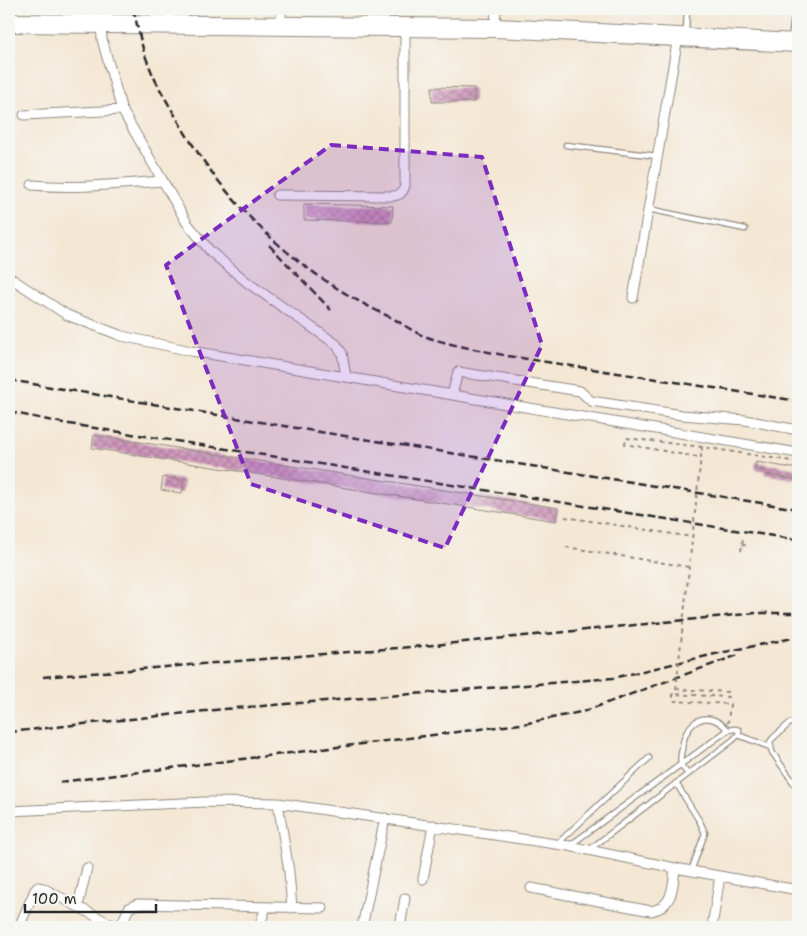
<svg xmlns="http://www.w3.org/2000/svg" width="807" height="936" font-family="'Shantell Sans',sans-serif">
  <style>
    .building { fill: url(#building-cross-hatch) }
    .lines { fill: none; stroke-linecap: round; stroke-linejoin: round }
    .lane-casing { stroke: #908980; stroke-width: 7 }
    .street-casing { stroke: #908980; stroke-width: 11 }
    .highway-casing { stroke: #908980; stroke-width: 20 }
    .path { stroke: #908980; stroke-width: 2; stroke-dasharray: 4 4; stroke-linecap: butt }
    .lane { stroke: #fff; stroke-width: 4.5 }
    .street { stroke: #fff; stroke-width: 9 }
    .highway { stroke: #fff; stroke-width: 18 }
    .rail { stroke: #2b2b2b; stroke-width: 2.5; stroke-dasharray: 8 4; stroke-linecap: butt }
    .path-bridge { stroke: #908980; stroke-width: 2; stroke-dasharray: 4 4; stroke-linecap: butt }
    .marked { fill: #7b2cbf; fill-opacity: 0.2; stroke: #7b2cbf; stroke-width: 4; stroke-dasharray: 10 6; stroke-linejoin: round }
  </style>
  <defs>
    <pattern id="building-cross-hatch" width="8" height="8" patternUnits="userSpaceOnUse" patternTransform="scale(1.25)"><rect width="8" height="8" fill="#cf97bb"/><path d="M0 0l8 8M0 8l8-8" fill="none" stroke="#a87b98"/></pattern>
  </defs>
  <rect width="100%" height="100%" fill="#f6f6f2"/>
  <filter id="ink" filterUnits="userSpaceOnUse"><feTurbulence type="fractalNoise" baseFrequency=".02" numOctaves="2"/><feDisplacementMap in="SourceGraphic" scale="10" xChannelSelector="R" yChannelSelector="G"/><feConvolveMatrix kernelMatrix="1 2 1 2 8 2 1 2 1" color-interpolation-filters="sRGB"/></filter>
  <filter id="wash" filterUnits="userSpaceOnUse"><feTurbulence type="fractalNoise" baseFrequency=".0096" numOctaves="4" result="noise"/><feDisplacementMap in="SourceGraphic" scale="20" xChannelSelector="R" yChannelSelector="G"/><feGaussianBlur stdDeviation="1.12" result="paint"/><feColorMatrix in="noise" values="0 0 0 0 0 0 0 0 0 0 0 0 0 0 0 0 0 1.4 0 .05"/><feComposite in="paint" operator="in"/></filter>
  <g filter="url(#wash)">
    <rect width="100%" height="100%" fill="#f4e7d4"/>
    <g id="blocks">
      <!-- building -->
      <path class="building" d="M432 87 474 88V102H432Z
        M304 204 393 206 392 222 304 220Z
        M94 435 558 508 556 521 92 448Z
        M756 462 798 469V480L764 474 765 471 755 469Z
        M163 477 184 480 182 493 161 490Z"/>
    </g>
  </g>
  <g filter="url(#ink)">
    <use href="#blocks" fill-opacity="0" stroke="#908980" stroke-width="1"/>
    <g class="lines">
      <!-- lane casing -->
      <g class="lane-casing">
        <path id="lane" d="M686 32 687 9
          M791 39 795 9
          M566 145 657 156
          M648 209 745 229
          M798 722 790 723 773 738 770 742 772 752 798 789
          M738 735 770 747
          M688 774C686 771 682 768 681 764 680 760 681 753 682 749 685 721 707 707 728 730
          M676 783 700 822 705 833 691 871
          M557 844 649 758
          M569 846 728 730 735 729 739 730 738 735 733 740 590 849"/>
      </g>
      <!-- street casing -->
      <g class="street-casing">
        <path id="street" d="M95 9 101 23 102 39 106 54 122 110 187 223 211 252 248 283 336 344 342 353 346 377
          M169 9V24
          M281 25V9
          M495 28 496 9
          M24 115 122 110
          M32 185C76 189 119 184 163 181
          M277 195 390 196C399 196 402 194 405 186V26
          M9 277 67 315 122 336 191 351 798 453
          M633 298 678 37
          M452 395 458 372 580 391 591 401 682 415 745 420 798 430
          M278 803 289 872 292 908
          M9 811 205 802 278 803 569 846 675 868 798 890
          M423 879 433 825
          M531 888 651 911C673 907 673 887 675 868
          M78 906 87 868
          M19 927 35 890 38 887 43 888 116 927
          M120 927 129 908 137 904 323 908
          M259 927 266 907
          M362 927 385 818
          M400 927 405 898
          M712 927 720 876"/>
      </g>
      <!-- highway casing -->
      <g class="highway-casing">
        <path id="highway" d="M9 23 495 28 798 43"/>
      </g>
      <!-- path -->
      <path class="path" d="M697 457 625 444 626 438 702 447
        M565 517 692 537
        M742 544 749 547
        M566 547 689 567
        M741 551 743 538
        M676 689 728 692V697L673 694V701L730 704 728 723"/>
      <!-- lane -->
      <use href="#lane" class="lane"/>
      <!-- street -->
      <use href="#street" class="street"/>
      <!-- highway -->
      <use href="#highway" class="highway"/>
      <!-- rail -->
      <path class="rail" d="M133 9C138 27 141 46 148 63 155 82 166 100 176 117 225 205 299 275 390 317 402 323 414 333 427 337 453 346 481 350 508 356L798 401
        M269 245 331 310
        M9 380 314 431 798 509
        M9 412 63 423 798 540
        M43 677 434 645 756 613H798
        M9 732 224 709 613 678 715 654 798 637
        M60 782 528 723 585 711 738 655"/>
      <!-- path-bridge -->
      <path class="path-bridge" d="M676 689 702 447 798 462"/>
    </g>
  </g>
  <!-- marked area -->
  <path class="marked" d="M331 145 482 157 542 345 445 548 251 484 166 265Z"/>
  <!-- margin -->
  <rect width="807" height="936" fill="none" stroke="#f6f6f2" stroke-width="30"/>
  <!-- scale -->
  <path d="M25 904v8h131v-8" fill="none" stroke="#2b2b2b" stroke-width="2.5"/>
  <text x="32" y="904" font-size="15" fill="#2b2b2b" stroke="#f6f6f2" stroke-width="4" paint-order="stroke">100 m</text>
</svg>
